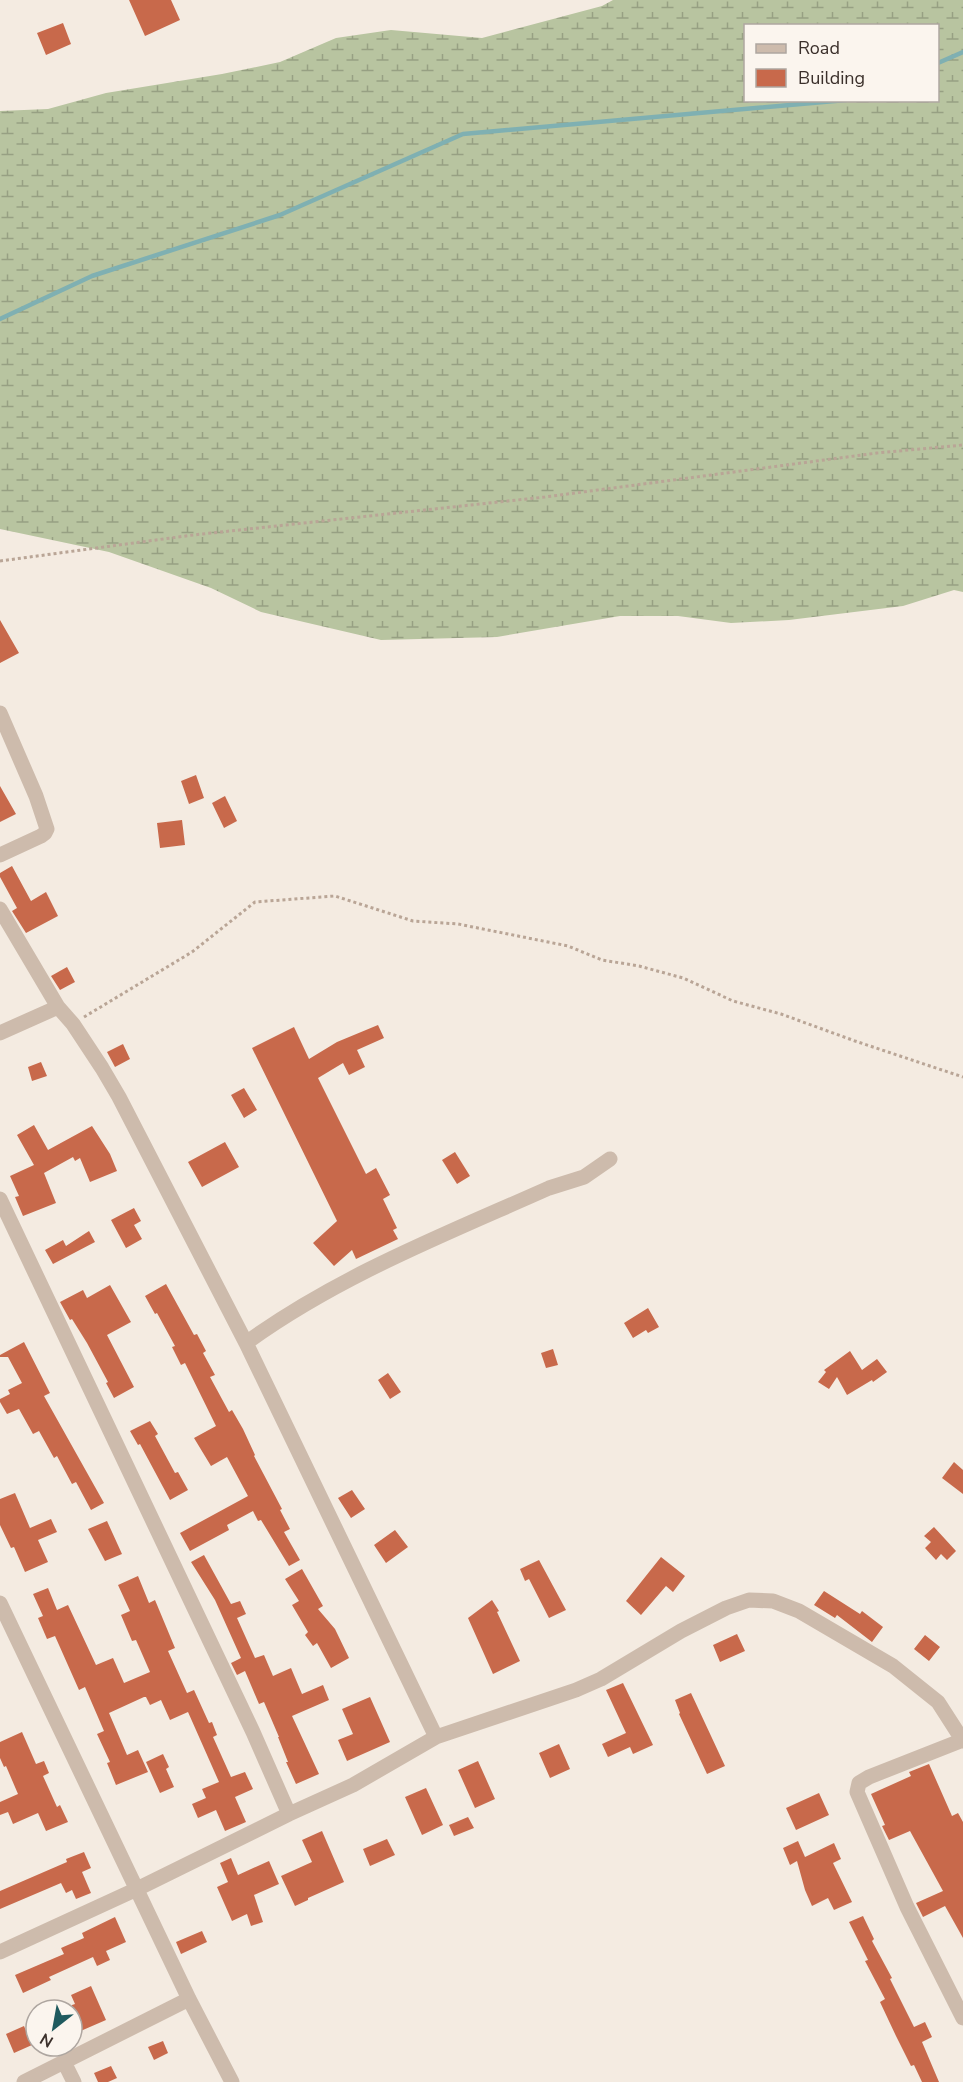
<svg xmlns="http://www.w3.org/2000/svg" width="963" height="2082" font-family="'Nunito Sans',sans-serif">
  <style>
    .wetland { fill: url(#wetland-marsh); fill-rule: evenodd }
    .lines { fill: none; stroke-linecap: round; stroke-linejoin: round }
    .stream { stroke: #7fb0b2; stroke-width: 4.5 }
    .building { fill: #c8694b }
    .path { stroke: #b9a596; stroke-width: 3; stroke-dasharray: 3 3; stroke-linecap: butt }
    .minor { stroke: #cdbbac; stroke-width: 15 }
  </style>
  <defs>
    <pattern id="wetland-marsh" width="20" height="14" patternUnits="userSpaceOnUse" patternTransform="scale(1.5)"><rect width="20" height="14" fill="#b8c4a0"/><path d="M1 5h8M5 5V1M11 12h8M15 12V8" fill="none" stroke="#97a083"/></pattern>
  </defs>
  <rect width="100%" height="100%" fill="#f4ebe1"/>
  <!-- wetland -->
  <path class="wetland" d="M613 0H963V592L954 590 903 606 789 620 731 623 678 616H620L497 637 381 640 261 612 211 588 109 552 0 529V111L48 109 106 93 222 74 280 62 336 38 391 30 482 38 602 6ZM746 26H938V100H746Z"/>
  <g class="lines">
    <!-- stream -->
    <path class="stream" d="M938 63 963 52
      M0 319 92 276 280 215 463 134 846 100"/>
  </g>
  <!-- building -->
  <path class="building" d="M129 0H171L180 20 145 36Z
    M63 23 71 44 46 55 37 33Z
    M0 620 19 653 0 663Z
    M196 775 204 798 189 804 181 781Z
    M0 786 16 814 0 822Z
    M225 796 237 821 224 828 212 803Z
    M182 820 185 845 160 848 157 823Z
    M12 866 31 901 46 892 58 916 26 933 12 911 17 908 0 877V873Z
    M67 967 75 982 60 990 51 976Z
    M378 1025 384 1038 357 1050 365 1067 349 1075 343 1063 318 1078 366 1174 376 1168 390 1195 383 1199 397 1228 393 1230 398 1239 356 1259 352 1250 334 1266 313 1243 337 1221 252 1048 294 1027 309 1059 337 1042Z
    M123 1044 130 1059 115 1067 107 1052Z
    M41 1062 47 1076 32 1081 28 1067Z
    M244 1088 257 1110 244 1118 231 1095Z
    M34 1125 48 1150 92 1126 110 1154 117 1171 90 1182 80 1158 75 1161 73 1157 44 1173 56 1203 23 1216 15 1197 19 1196 10 1176 34 1165 17 1135Z
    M225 1142 239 1167 202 1187 188 1162Z
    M455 1152 470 1176 457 1184 442 1160Z
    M134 1208 141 1221 134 1225 142 1239 126 1248 111 1220Z
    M89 1231 95 1242 53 1264 45 1250 63 1240 66 1246Z
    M166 1284 194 1335 197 1334 206 1351 203 1353 215 1375 210 1377 229 1412 232 1410 243 1429 255 1455 254 1456 282 1509 280 1510 290 1529 284 1532 300 1560 289 1566 261 1520 258 1521 253 1511 227 1525 229 1530 190 1551 180 1533 248 1496 227 1457 211 1466 194 1438 216 1426 185 1363 181 1365 172 1347 175 1346 157 1313 155 1314 145 1296Z
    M110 1285 131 1322 107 1335 134 1387 114 1398 106 1383 108 1382 87 1343 72 1319 70 1320 60 1302 83 1290 87 1298Z
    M648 1308 659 1327 648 1333 646 1330 633 1338 624 1323Z
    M24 1342 50 1393 44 1396 104 1503 91 1510 76 1482 72 1484 57 1456 54 1458 39 1431 33 1434 19 1409 7 1414 0 1402V1399L10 1394 8 1390 22 1383 8 1357H0V1355Z
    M553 1349 558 1365 546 1368 541 1353Z
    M850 1351 862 1370 877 1359 887 1372 873 1382 872 1380 847 1395 837 1377 829 1389 818 1382 826 1372 824 1370Z
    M388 1373 401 1392 390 1399 378 1380Z
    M150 1421 158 1434 155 1436 175 1473 178 1472 188 1490 170 1500 140 1444 138 1445 130 1431Z
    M954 1462 963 1470V1494L942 1478Z
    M352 1490 365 1509 351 1518 338 1498Z
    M15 1493 30 1528 51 1519 57 1532 38 1540 48 1562 25 1572 14 1547 11 1548 0 1525V1499Z
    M107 1521 122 1554 105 1561 88 1529Z
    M934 1527 956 1551 947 1560 941 1554 936 1560 925 1548 931 1542 924 1536Z
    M395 1530 408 1547 386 1563 374 1545Z
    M204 1555 231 1604 240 1601 246 1614 237 1618 255 1658 264 1655 273 1676 291 1668 302 1694 323 1685 329 1700 292 1716 319 1774 296 1784 286 1762H288L278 1737H279L264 1702 259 1704 245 1671 237 1675 231 1663 241 1658 215 1600 191 1562Z
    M661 1557 685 1576 673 1592 666 1586 641 1615 626 1601Z
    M539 1560 566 1610 549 1618 529 1579 525 1581 520 1569Z
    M302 1569 323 1606 318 1609 335 1629 349 1658 331 1668 317 1643 313 1646 305 1635 308 1632 292 1605 299 1601 285 1579Z
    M138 1576 149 1603 155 1600 175 1648 168 1651 187 1693 194 1690 209 1723 212 1722 217 1735 213 1737 231 1777 245 1772 253 1789 235 1797 246 1822 225 1831 216 1810 198 1818 192 1804 206 1798 202 1789 219 1782 188 1712 170 1720 161 1700 150 1705 146 1697H144L109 1713 127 1755 138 1750 148 1772 116 1785 107 1763 110 1762 97 1734 104 1731 85 1687 79 1690 55 1636 47 1639 38 1618 43 1616 33 1594 48 1588 57 1610 68 1605 96 1665 113 1658 124 1683 150 1672 136 1640 132 1641 121 1615 130 1611 118 1585Z
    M824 1591 860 1614 862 1611 883 1627 872 1642 837 1615 835 1618 814 1605Z
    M492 1600 499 1611 497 1612 520 1661 493 1674 468 1618Z
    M737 1634 745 1651 720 1662 713 1645Z
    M925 1635 940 1647 929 1661 914 1649Z
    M623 1683 653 1745 633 1754 630 1747 608 1757 602 1744 626 1733 606 1690Z
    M691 1693 725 1766 707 1774 679 1714 680 1713 675 1700Z
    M370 1697 390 1742 347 1761 338 1740 353 1734 342 1709Z
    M22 1732 36 1764 44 1761 49 1773 43 1776 57 1807 60 1805 68 1822 46 1831 38 1813 13 1824 8 1812 0 1815V1802L18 1794 6 1766 4 1767 0 1758V1742Z
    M559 1744 570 1769 550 1778 539 1753Z
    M163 1754 169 1767 166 1769 174 1787 160 1793 146 1762Z
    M478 1761 495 1799 475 1808 458 1770Z
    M929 1764 952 1816 958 1813 963 1822V1938L945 1906 923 1917 916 1903 943 1891 910 1831 889 1840 882 1826 885 1825 871 1794 911 1776 909 1772Z
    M426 1788 443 1825 422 1835 405 1797Z
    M819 1793 829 1815 796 1830 786 1808Z
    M468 1817 474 1828 454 1836 449 1825Z
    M322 1831 344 1882 308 1898V1900L295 1906 281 1876 312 1862 302 1840Z
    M387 1839 395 1855 370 1866 363 1849Z
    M798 1841 805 1857 834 1843 841 1859 833 1863 852 1902 834 1910 828 1898 812 1906 805 1890 797 1861 790 1865 783 1848Z
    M84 1852 91 1868 82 1872 91 1893 76 1899 72 1890 66 1893 61 1883 0 1909V1891L67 1862 66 1859Z
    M231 1858 238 1875 269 1861 279 1884 254 1895 263 1922 251 1926 247 1914 232 1921 217 1887 228 1882 220 1863Z
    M863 1916 874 1939 872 1941 892 1978 890 1979 914 2027 925 2022 932 2037 922 2042 939 2082H922L914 2065 911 2066 896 2036 880 2002 885 1999 865 1961 868 1960 849 1922Z
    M115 1917 126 1942 106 1951 110 1960 97 1966 93 1957 49 1977 51 1980 23 1993 15 1975 64 1954 61 1948 84 1938 82 1933Z
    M202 1931 207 1942 181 1954 176 1942Z
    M91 1986 106 2020 76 2033 72 2024V2005L75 2004 71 1995Z
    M24 2026 32 2045 14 2053 6 2034Z
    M163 2041 168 2053 154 2060 148 2047Z
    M111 2066 117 2078 108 2082H98L94 2073Z"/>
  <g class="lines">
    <!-- path -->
    <path class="path" d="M0 561 193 535 545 497 877 453 963 445
      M84 1017 192 952 255 902 335 896 413 921 458 924 568 946 602 960 639 966 683 978 733 1001 781 1014 855 1041 963 1077"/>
    <!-- minor -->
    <path class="minor" d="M0 713 36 796 47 829 45 833 41 836 0 855
      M0 909 58 1007 73 1024 102 1068 119 1097 246 1343 436 1737
      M0 1033 58 1007
      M0 1199 253 1732 289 1814
      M246 1343C338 1276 446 1234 549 1188L584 1177 610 1159
      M0 1603 189 1999 232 2082
      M963 1740 869 1777 859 1783 857 1792 907 1907 963 2018
      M0 1952 137 1889 289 1814 353 1785 436 1737 576 1690 601 1679 681 1631 726 1608 749 1600 773 1601 799 1611 893 1666 938 1702 963 1741
      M64 2062 74 2082
      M24 2082 189 1999"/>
  </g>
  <!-- legend -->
  <rect x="744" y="24" width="195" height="78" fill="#fbf5ee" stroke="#aea6a0" stroke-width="1.5"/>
  <rect x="756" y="44" width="30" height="9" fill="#cdbbac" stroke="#aea6a0" stroke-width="1.5"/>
  <text x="798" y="54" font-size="18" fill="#3b302b">Road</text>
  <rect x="756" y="69" width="30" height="18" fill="#c8694b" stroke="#aea6a0" stroke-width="1.5"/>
  <text x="798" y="84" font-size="18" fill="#3b302b">Building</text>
  <!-- north arrow -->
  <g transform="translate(54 2028) rotate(211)"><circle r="28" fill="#fbf5ee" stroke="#aea6a0" stroke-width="1.5"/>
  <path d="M0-4.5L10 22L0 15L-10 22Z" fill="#1f5a5e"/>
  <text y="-9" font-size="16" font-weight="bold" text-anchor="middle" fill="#3b302b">N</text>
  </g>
</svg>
